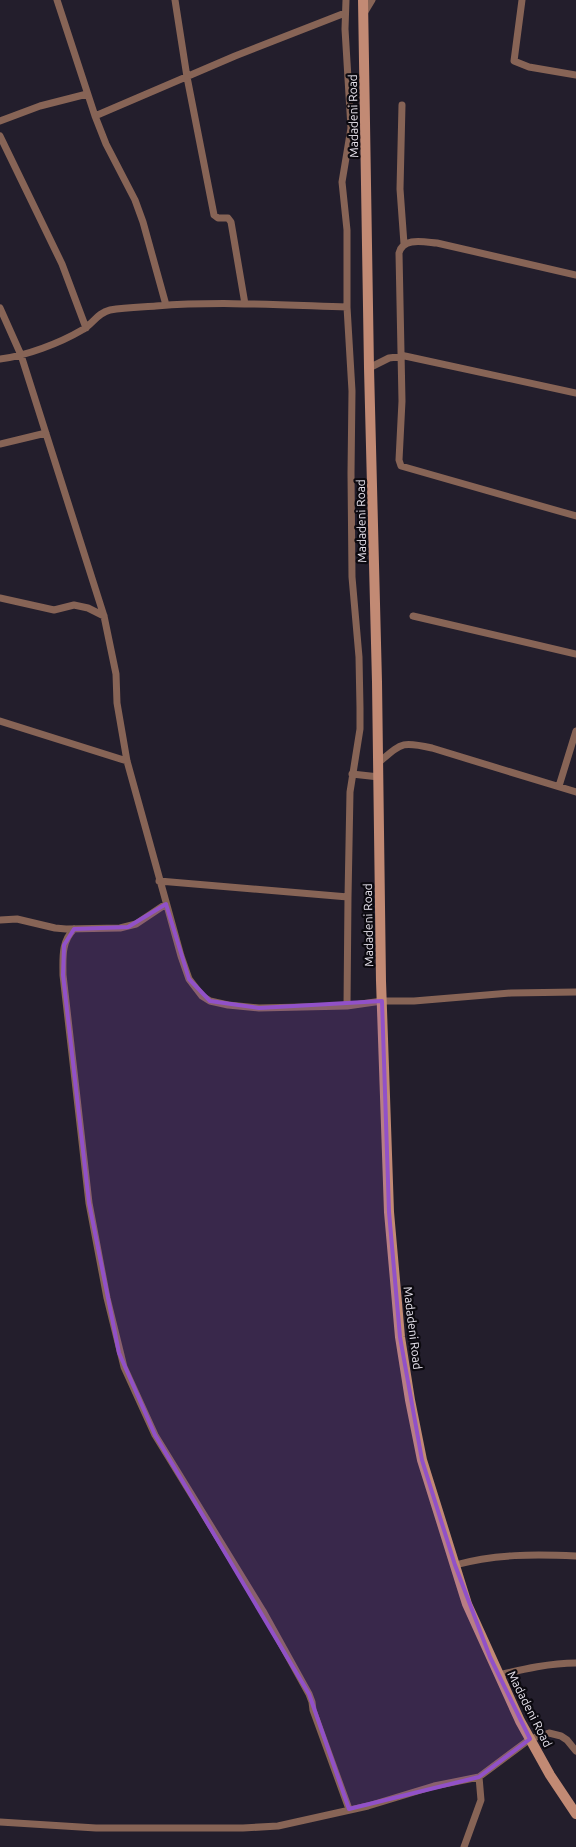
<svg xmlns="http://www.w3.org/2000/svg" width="576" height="1847" font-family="Ubuntu,sans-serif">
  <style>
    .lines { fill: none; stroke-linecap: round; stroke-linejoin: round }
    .street { stroke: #876456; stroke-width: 7 }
    .secondary { stroke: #c28a74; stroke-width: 10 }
    .marked { fill: #9151c8; fill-opacity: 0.2; stroke: #9151c8; stroke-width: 4; stroke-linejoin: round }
    .labels { text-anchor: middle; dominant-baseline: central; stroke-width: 4.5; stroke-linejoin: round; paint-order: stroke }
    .street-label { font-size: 12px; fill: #e8e4ee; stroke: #0b090f }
  </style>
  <rect width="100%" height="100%" fill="#231e2c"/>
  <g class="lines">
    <!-- street -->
    <path class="street" d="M57 0 95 116 106 144 135 200 143 222 166 305
      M175 0 187 77 214 215 218 218H228L231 222 245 304
      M346 0 345 29 351 128 342 182 347 230V307L352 391 351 473 352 577 359 657 360 708V729L350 792 348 897 347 1006
      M522 0 514 61 529 67 576 75
      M363 15 372 0
      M402 105 400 189 404 244
      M95 116 235 56 345 13
      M0 121 40 106 87 94
      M0 136 62 264 86 328
      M576 275 437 243C424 242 403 237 399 253L402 401 399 460 401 466 576 516
      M0 308 21 355 104 616 116 674 117 703 127 761 181 956 189 979 202 996 210 1001 228 1005 259 1008 347 1006 382 1001H414L511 993 576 992
      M0 359C26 356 60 343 82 330 93 324 97 313 110 310 125 307 141 307 156 306 219 301 283 305 347 307
      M369 368 389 358 405 356 576 393
      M0 444 46 433
      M0 598 54 610 74 605 88 608 104 616
      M413 616 576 654
      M0 721 127 761
      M378 763C402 743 401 741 432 748L576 792
      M352 774 379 777
      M559 786 576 731
      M159 881 348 897
      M0 920 17 919 55 928 66 929 120 928 136 924 166 904
      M74 929C61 942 63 958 63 975L89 1203 107 1298 124 1367 155 1435 263 1611 309 1694 312 1702 313 1710 349 1809
      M455 1565C495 1554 534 1554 576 1556
      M499 1675C524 1669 550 1663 576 1663
      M0 1822 96 1828H243L278 1826 368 1806 434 1786 479 1777 530 1739 549 1733 561 1736 567 1740 576 1751
      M464 1847 481 1800 479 1777"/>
    <!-- secondary -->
    <path class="secondary" d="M363 0 369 368 377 682 381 981 389 1212 400 1337 410 1400 422 1460 467 1604 520 1721 550 1775 576 1814"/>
  </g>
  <!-- marked area -->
  <path class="marked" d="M166 904 189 979 210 1001 259 1008 382 1001 389 1212 400 1337 422 1460 455 1565 490 1657 530 1739 479 1777 349 1809 309 1694 155 1435 119 1353 89 1203 63 975 64 945 74 929 128 927Z"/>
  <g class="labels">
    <!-- street labels -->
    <g class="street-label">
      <text transform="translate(353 116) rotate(-91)">Madadeni Road</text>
      <text transform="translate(361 521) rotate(-91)">Madadeni Road</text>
      <text transform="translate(368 925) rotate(-91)">Madadeni Road</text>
      <text transform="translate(413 1328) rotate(83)">Madadeni Road</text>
      <text transform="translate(530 1709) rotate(63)">Madadeni Road</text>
    </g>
  </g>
</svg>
